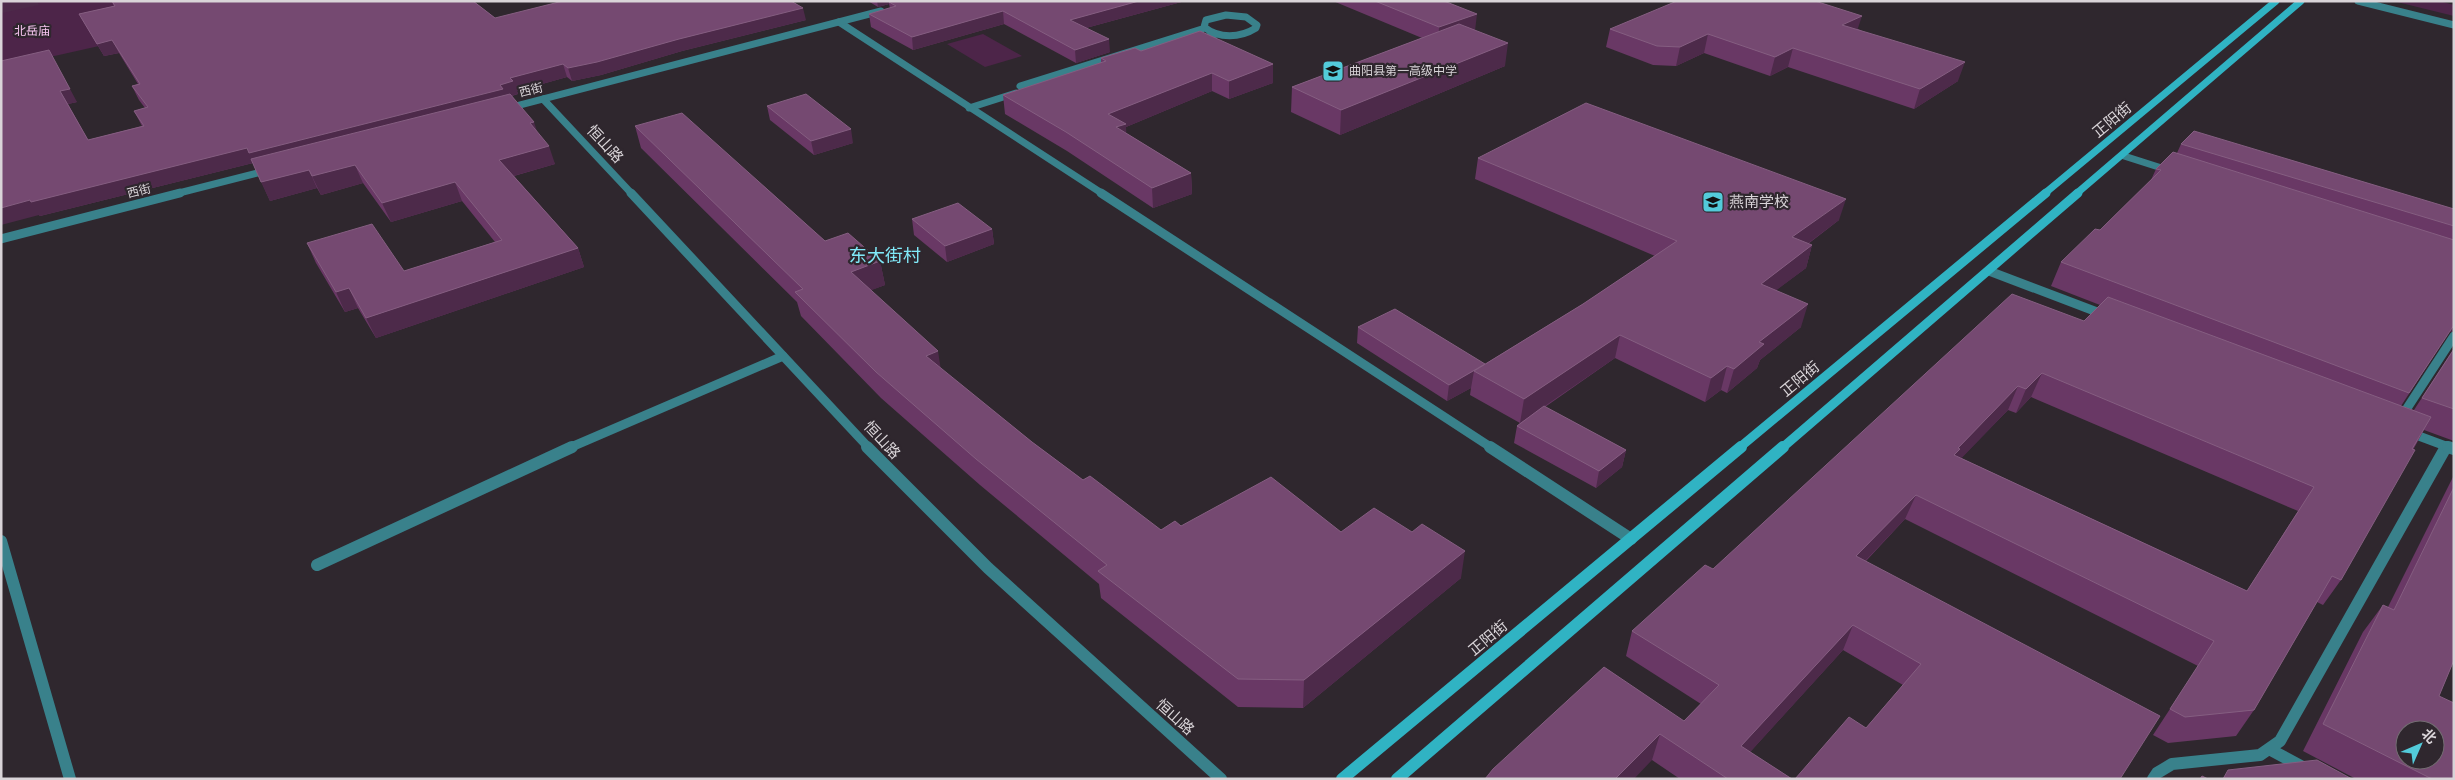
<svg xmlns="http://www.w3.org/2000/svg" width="2455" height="780" font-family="'Varela Round','Noto Sans SC',sans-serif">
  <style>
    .green { fill: #4d2549 }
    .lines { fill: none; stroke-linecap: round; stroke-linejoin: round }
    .service-far2 { stroke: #39818b; stroke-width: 7 }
    .service-far1 { stroke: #39818b; stroke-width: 9 }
    .service { stroke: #39818b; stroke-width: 12 }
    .minor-far2 { stroke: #39818b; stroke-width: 7 }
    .minor-far1 { stroke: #39818b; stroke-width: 9 }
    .minor { stroke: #39818b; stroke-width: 12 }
    .tertiary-far2 { stroke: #39818b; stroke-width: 7 }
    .tertiary-far1 { stroke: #39818b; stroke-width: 9 }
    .tertiary { stroke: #39818b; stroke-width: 12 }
    .secondary-far2 { stroke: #30b3c3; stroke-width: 7 }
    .secondary-far1 { stroke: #30b3c3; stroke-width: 9 }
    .secondary { stroke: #30b3c3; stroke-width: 12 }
    .wall { fill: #693865; fill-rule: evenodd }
    .shaded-wall { fill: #4d2a4a }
    .building { fill: #754971; stroke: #855e81; fill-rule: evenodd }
    .labels { text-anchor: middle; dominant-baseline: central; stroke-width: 4.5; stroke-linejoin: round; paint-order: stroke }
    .far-park-label { font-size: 12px; fill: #f6c5ef; stroke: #2f272e }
    .far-poi-label { font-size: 12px; fill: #d9d4d8; stroke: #2f272e; text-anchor: start }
    .far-street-label { font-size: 12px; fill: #d9d4d8; stroke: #2f272e }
    .street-label { font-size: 15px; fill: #d9d4d8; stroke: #2f272e }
    .poi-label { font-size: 15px; fill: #d9d4d8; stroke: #2f272e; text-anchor: start }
    .quarter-label { font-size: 18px; fill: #80e9f8; stroke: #2f272e }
  </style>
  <rect width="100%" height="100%" fill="#2f272e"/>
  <!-- green -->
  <path class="green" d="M1 1H300L1 68Z
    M2393 1H2439L2454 5V16Z
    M983 34 1022 56 985 67 947 44Z"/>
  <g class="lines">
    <!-- service-far2 -->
    <path class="service-far2" d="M1226 15 1246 17 1257 25 1256 28C1240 38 1219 39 1204 27L1206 20Z
      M1198 40 1217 34
      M1034 93 1020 86 1205 28
      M969 108 1016 93
      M2124 156 2171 171"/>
    <!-- service-far1 -->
    <path class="service-far1" d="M2400 419 2454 336
      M569 448 783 356"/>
    <!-- service -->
    <path class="service" d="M317 565 572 447
      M2269 749 2325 779
      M2153 779 2157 773 2172 764 2260 755 2280 741 2446 447"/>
    <!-- minor-far2 -->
    <path class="minor-far2" d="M2358 1 2454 25
      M839 22 1103 194"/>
    <!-- minor-far1 -->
    <path class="minor-far1" d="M1101 193 1492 448
      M1989 271 2105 315
      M2408 432 2451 448"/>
    <!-- minor -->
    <path class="minor" d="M1490 447 1631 539
      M2448 447 2454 449
      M1 541 70 779"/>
    <!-- tertiary-far2 -->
    <path class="tertiary-far2" d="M543 99 632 194
      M508 108 881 11
      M175 194 269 170"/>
    <!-- tertiary-far1 -->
    <path class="tertiary-far1" d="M631 193 869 448
      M1 239 180 193"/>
    <!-- tertiary -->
    <path class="tertiary" d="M867 447 988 568 1221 779"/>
    <!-- secondary-far2 -->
    <path class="secondary-far2" d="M2044 194 2276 1
      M2076 194 2301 1"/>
    <!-- secondary-far1 -->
    <path class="secondary-far1" d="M1739 448 2046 193
      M1782 448 2078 193"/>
    <!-- secondary -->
    <path class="secondary" d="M1342 779 1741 447
      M1397 779 1783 447"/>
  </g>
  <!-- wall -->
  <path class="wall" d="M111 1H473L495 18 806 20 682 51 601 75 572 81 567 77 517 91 518 94 512 96 537 132 555 164 514 176 578 248 584 267 376 338 358 308 345 312 316 263 307 243 404 271 495 242 462 201 391 222 363 183 321 195 317 188 270 201 253 163 40 216 39 215 1 61 77 102 68 104 88 140 142 126 134 111 145 108 139 100 132 86 138 84 119 53 104 56 86 26 79 14 114 6Z
    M868 1H1185L1086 28 1110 52 1076 63 1004 24 913 50 871 27 869 14 890 8 889 4 878 7Z
    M1333 1H1444L1475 30 1505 66 1340 135 1291 112 1292 87 1422 38Z
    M1610 29H1858L1958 81 1914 109 1788 67 1770 76 1704 53 1676 66 1653 65 1606 47Z
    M1141 51 1273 64V83L1229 99 1212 91 1126 127V133L1191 173 1192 194 1153 208 1067 151 1005 114 1003 95 1101 63V58Z
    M767 106 853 143 814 155 770 120Z
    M635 126 825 241 880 261 885 285 871 290 940 368 1032 442 1083 480 1161 530 1181 526 1341 532 1461 578 1303 708 1238 707 1101 598 1099 584 980 485 881 398 801 316 797 302 641 148Z
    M2181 144 2454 209V331L2449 332 2401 406 2414 410 2454 348V441L2424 430 2341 580 2323 605 2317 602 2254 710 2236 736 2168 743 2153 735 2198 666 1905 519 1866 561 2120 779 1866 728 1903 685 1843 650 1750 752 1792 779H1680L1652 760 1485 779 1684 721 1701 704 1626 656 1632 631 1713 569 2084 321 2100 305 2051 286 2061 262 2100 230 2151 180 2156 169 2177 153ZM2031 397 2298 511 2247 591 1961 458 2008 410 2016 413Z
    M1478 158 1839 220 1808 244 1812 245 1806 268 1776 290 1801 327 1760 360 1757 368 1727 393 1721 390 1705 402 1615 358 1545 407 1626 450 1622 467 1596 488 1514 443 1517 426 1520 423 1470 395 1471 388 1447 401 1357 343 1358 327 1485 364 1583 304 1655 256 1475 179Z
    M912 219 992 229 994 244 947 262 914 235Z
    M2454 475V660L2439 696 2454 779H2356L2303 751 2363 632 2383 605 2388 607Z"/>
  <!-- shaded-wall -->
  <path class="shaded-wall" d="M1 1H37L39 5 2 13Z
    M877 1H899L889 2V4L878 7Z
    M1139 1H1185L1071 32 1070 20Z
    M803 8 806 20 682 51 601 75 572 81 568 68 679 39Z
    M1003 11 1004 24 913 50 912 37Z
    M1477 14 1475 31 1438 45 1439 27Z
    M1862 16 1856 34 1842 25Z
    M1708 34 1704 53 1676 66 1680 47Z
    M1109 39 1110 52 1076 63 1075 50Z
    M112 40 119 53 104 56 97 44Z
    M1508 43 1505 66 1340 135 1341 110Z
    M1793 48 1788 67 1770 76 1775 57Z
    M49 50 77 102 68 104 60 91Z
    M1965 62 1958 81 1914 109 1920 89Z
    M563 64 567 77 517 91 518 94 253 163 40 216 39 215 1 225V208L30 200 500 85 510 78Z
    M1273 64V83L1229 99V81Z
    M1212 73V91L1126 127 1127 143 1108 114Z
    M534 122 540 140 530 123Z
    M851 129 853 143 814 155 811 141Z
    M549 146 555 164 506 178 499 160Z
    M355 165 363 183 321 195 312 176Z
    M309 170 317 188 270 201 261 182Z
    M1191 173 1192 194 1153 208 1152 188Z
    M455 182 462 201 391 222 382 203Z
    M1846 199 1839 220 1786 260 1792 237Z
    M992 229 994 244 947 262 945 246Z
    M1812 245 1806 268 1754 307 1761 284Z
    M578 248 584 267 376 338 366 318Z
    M880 261 885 285 856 296 851 272Z
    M349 288 358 308 345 312 336 292Z
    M1808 304 1801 327 1760 360 1757 368 1727 393 1734 369 1759 342Z
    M2454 324V331L2448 332Z
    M1620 335 1615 358 1520 423 1524 399Z
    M938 351 942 377 926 356Z
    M1727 366 1721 390 1705 402 1711 378Z
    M1474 371 1471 388 1447 401 1449 385Z
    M2042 373 2031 397 2016 413 2026 389Z
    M2018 386 2008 410 1952 468 1944 479 1958 448Z
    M1626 450 1622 467 1596 488 1599 471Z
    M1916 495 1905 519 1846 581 1856 556Z
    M1465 551 1461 578 1303 708 1304 680Z
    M1853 625 1843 650 1732 772 1741 746Z
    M1660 734 1652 760 1634 779H1615Z"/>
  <!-- building -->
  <path class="building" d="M112 1H473L495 18 563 1H791L803 8 679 39 597 62 568 68 563 64 510 78 513 81 500 85 503 89 249 153 247 148 31 202 30 200 1 208V61L49 50 70 89 60 91 88 140 144 126 134 111 148 107 132 86 140 84 112 40 97 44 79 14 115 6Z
    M892 1H1139L1070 20 1109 39 1075 50 1003 11 912 37 869 14 896 6 889 2Z
    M1375 1H1444L1477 14 1439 27Z
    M1677 1H1815L1862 16 1842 25 1965 62 1920 89 1793 48 1775 57 1708 34 1680 47 1657 46 1610 29Z
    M1459 24 1508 43 1341 110 1292 87Z
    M1200 31 1273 64 1229 81 1212 73 1108 114 1126 124 1116 127 1191 173 1152 188 1066 132 1003 95 1106 61 1101 58 1135 48 1141 51Z
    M510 94 534 122 530 123 549 146 499 160 578 248 366 318 349 288 336 292 307 243 372 224 404 271 502 240 455 182 382 203 355 165 312 176 309 170 261 182 251 159Z
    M806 94 851 129 811 141 767 106Z
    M1586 103 1846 199 1792 237 1812 245 1761 284 1808 304 1759 342 1764 344 1734 369 1727 366 1711 378 1620 335 1524 399 1474 371 1583 304 1677 241 1478 158Z
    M682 113 825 241 848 233 880 261 851 272 938 351 926 356 1032 442 1083 480 1090 476 1161 530 1175 521 1181 526 1271 477 1341 532 1374 508 1412 532 1422 524 1465 551 1304 680 1238 679 1098 571 1107 565 976 459 876 372 795 292 803 289 635 126Z
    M2194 131 2454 209V226L2181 144Z
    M2173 152 2454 240V325L2409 393 2061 262 2095 229 2100 230 2161 170 2156 169Z
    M958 203 992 229 945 246 912 219Z
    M2012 294 2084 321 2108 297 2431 417 2412 449 2415 450 2341 580 2332 576 2254 710 2185 717 2170 709 2214 641 1916 495 1856 556 2160 716 2120 779H1795L1849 717 1866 728 1921 664 1853 625 1741 746 1792 779H1728L1660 734 1615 779H1485L1493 769 1604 667 1684 721 1719 685 1632 631 1705 565 1713 569ZM2042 373 2314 487 2247 591 1954 455 1960 449 1958 448 2018 386 2026 389Z
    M1395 309 1485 364 1449 385 1358 327Z
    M2454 349V409L2422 398Z
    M1544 406 1626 450 1599 471 1517 426Z
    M2454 487V660L2439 696 2454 703V779H2432L2323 724 2383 605 2394 610ZM2405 730H2435V760H2405Z
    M2317 760 2352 779H2223L2228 770Z
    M2202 776 2208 779H2200Z"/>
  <!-- icons -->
  <defs>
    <g id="school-square" transform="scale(1.125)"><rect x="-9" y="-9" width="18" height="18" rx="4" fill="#53cbda" stroke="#2f272e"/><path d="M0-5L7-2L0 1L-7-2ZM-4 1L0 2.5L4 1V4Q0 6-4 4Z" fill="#111"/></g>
  </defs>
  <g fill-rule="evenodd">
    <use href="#school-square" x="1333" y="71"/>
    <use href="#school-square" x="1713" y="202"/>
  </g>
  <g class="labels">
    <!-- far-park labels -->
    <g class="far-park-label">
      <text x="32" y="31">北岳庙</text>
    </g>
    <!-- far-poi labels -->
    <g class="far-poi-label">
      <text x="1349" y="71">曲阳县第一高级中学</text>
    </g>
    <!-- far-street labels -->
    <g class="far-street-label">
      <text transform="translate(531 90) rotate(-14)">西街</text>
      <text transform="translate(139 191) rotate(-14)">西街</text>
    </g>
    <!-- street labels -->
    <g class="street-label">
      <text transform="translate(2112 120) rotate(-40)">正阳街</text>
      <text transform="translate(605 144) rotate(47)">恒山路</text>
      <text transform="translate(1800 379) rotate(-40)">正阳街</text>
      <text transform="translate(882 440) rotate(47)">恒山路</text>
      <text transform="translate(1488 638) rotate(-40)">正阳街</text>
      <text transform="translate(1175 717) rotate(42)">恒山路</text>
    </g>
    <!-- poi labels -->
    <g class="poi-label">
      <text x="1729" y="202">燕南学校</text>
    </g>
    <!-- quarter labels -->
    <g class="quarter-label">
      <text x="885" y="256">东大街村</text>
    </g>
  </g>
  <!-- border -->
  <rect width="2455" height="780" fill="none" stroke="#d9d4d8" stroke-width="5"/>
  <!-- north arrow -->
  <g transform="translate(2420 745) rotate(45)"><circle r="24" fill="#2f272e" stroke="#736c72"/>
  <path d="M0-4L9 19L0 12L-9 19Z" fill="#53cbda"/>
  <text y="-8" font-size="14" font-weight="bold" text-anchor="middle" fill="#d9d4d8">北</text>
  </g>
</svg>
